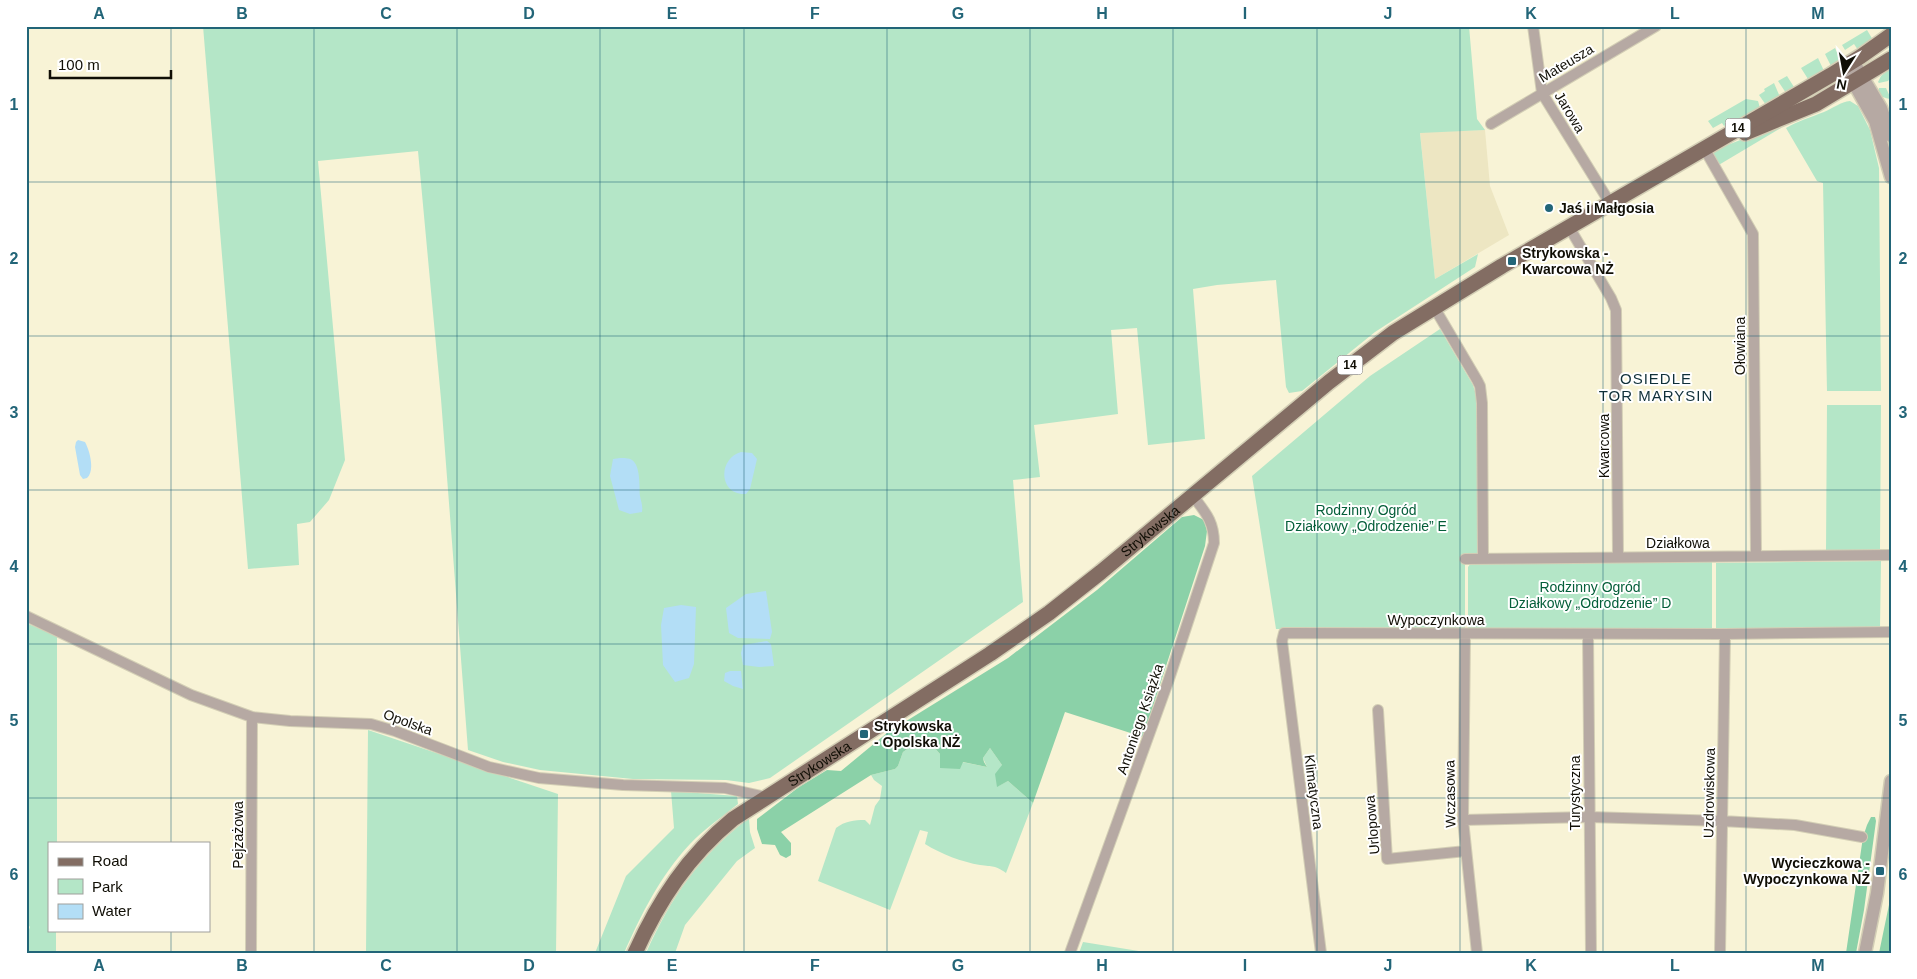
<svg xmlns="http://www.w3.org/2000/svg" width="1917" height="979" font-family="Arial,sans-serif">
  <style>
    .built { fill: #ede6c2 }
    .green { fill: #b4e6c7 }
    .forest { fill: #8bd1a8 }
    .water { fill: #b3def6 }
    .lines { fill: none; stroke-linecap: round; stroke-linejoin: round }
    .minor-casing { stroke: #d3ceb5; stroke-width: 12 }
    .tertiary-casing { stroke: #d3ceb5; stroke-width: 15 }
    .primary-casing { stroke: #d3ceb5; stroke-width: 18 }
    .minor { stroke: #b6a9a3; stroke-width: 10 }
    .tertiary { stroke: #b6a9a3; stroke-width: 12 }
    .primary { stroke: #836d63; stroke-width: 15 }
    .grid { fill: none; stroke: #226578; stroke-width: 1; stroke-opacity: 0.55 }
    .poi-dot { fill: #226578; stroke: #fff; stroke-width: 2 }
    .labels { text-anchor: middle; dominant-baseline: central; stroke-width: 4; stroke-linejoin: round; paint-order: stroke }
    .shield { fill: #fff; stroke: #585650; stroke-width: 1 }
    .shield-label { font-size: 12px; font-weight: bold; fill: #100e05 }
    .street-label { font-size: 14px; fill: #100e05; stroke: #fff }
    .poi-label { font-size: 14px; font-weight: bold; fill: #100e05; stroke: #fff; text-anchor: start }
    .park-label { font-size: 14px; fill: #045e39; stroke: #fff }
    .neighbourhood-label { font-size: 15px; letter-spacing: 1px; fill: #103039; stroke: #fff }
    .neatline { fill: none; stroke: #226578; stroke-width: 2 }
    .grid-label { font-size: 16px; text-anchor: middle; font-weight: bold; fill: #226578 }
  </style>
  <rect width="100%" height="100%" fill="#f8f3d6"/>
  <!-- built -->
  <path class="built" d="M1485 130 1490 186 1509 235 1435 279 1420 132Z"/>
  <!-- green -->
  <path class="green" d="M203 26H1469L1477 119 1485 130 1420 133 1435 279 1478 254 1475 267 1375 332 1302 391 1289 393 1286 387 1276 280 1217 285 1193 289 1205 439 1148 445 1137 328 1111 330 1118 414 1034 425 1040 477 1013 480 1023 602 770 778 749 783 726 780 633 779 540 770 503 762 468 750 441 399 418 151 318 161 345 460 329 500 310 522 297 524 299 565 248 569Z
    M1867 30 1873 40 1858 50 1854 44 1845 50 1842 45Z
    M1835 48 1841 61 1831 66 1825 54Z
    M1818 58 1824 71 1808 79 1801 68Z
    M1891 68V77L1888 81 1879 83 1878 82 1881 76Z
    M1787 76 1794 87 1786 93 1778 81Z
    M1774 83 1780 97 1766 105 1759 95 1765 91 1764 89Z
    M1879 88H1886L1891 99C1884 99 1877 95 1879 88Z
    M1746 99 1758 101 1760 108 1724 126 1722 123 1713 128 1708 121Z
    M1850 101 1858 106 1870 130 1879 168 1881 391H1827L1823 183 1817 181 1786 128C1798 121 1811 117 1824 112 1833 108 1841 102 1850 101Z
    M1779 125 1781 128 1717 166 1713 158 1712 151Z
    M1440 329 1473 385 1478 401 1479 554 1465 555V628L1276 629 1252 476 1370 376Z
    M1827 405H1881L1880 550 1826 551Z
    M1881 561 1880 628H1716V563Z
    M1712 562V628H1468V567L1471 563Z
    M26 623 57 636V843H49V930H56V953H29L26 937 30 927 26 922Z
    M368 730 558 794 556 953H366Z
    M925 737 940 754 941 768H948L962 762 987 767 983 758 990 748 1002 765 998 786 1008 781 1033 803 1006 873C995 865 993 867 980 865 962 862 941 854 925 844L928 832 920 830 890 910 818 881 836 828C845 821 854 820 865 820L870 825 875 806 880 799 882 786 874 780 871 775 895 769 898 766 903 752Z
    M671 791 737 796 738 804C722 817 704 829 690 844 660 876 642 913 624 953H595L626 876 674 828Z
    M749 818 750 832 755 848 737 861 685 925 675 953H646C671 897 700 855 749 818Z
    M1083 942 1151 953H1079Z"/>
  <!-- forest -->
  <path class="forest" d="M1194 515 1204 520 1207 531 1205 546 1143 737 1065 712 1033 803 1008 781 997 787 995 774 1002 765 990 748 983 758 984 762 987 767 963 762 960 769 940 768V754L925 737 903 752 898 766 895 769 871 775 781 832 791 843V855L786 858 780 855 775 845 762 844 757 829V819L799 787 827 770 841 771 887 733 1008 658 1097 590 1182 517Z
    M1871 817H1875L1876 821 1864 910 1856 953H1846L1863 837 1867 825Z
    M1890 900 1889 953H1879Z"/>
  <!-- water -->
  <path class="water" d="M78 440 85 442C90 451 95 471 87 478L83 479 80 475 75 447 76 442Z
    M741 452 752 453 757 459 750 489 746 494C719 496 717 459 741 452Z
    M620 458C623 458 629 458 632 460 641 466 639 487 640 496 641 502 643 505 642 512L630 514 619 510 610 476 613 459Z
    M766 591 772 632 770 639 738 638 729 633 726 608 746 594Z
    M681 605 696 607 694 664 689 678 675 682 663 665 661 625 664 608Z
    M767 641 771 644 774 666 759 667 743 665 741 653 743 645Z
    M730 671H741L743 689 733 686 724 681 725 673Z"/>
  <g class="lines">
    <!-- minor casing -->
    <g class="minor-casing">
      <path id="minor" d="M1533 26 1542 93 1610 203
        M1491 124 1656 26
        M1704 148 1753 234 1756 556
        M1569 227 1611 298 1616 310 1618 557
        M1434 307 1477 380 1480 386 1482 403 1483 558
        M1465 559 1891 555
        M26 616 191 695 252 717 290 721 371 724 395 731 489 767 539 778 623 785 725 788 766 797
        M1465 634 1463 820 1477 953
        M1588 634 1591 953
        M1378 710 1387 859 1466 851
        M1463 820 1589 817 1722 821 1795 825 1862 837
        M251 953 252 717
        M1070 953 1168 682 1214 543C1214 521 1205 512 1193 496
        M1321 953 1282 641 1284 633 1725 634 1891 632
        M1720 953 1725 634"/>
    </g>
    <!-- tertiary casing -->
    <g class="tertiary-casing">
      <path id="tertiary" d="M1853 61 1881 108 1891 136
        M1848 73 1875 121 1891 177
        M1865 953 1877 893 1891 781"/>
    </g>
    <!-- primary casing -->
    <g class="primary-casing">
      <g id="primary">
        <path d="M1745 133 1816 104 1891 59"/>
        <path id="s1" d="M635 953C659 900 688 856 733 819L990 654 1049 613 1101 572 1329 382 1393 333 1502 266 1831 75 1860 57 1891 35"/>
      </g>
    </g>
    <!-- minor -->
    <use href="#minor" class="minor"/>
    <!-- tertiary -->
    <use href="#tertiary" class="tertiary"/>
    <!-- primary -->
    <use href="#primary" class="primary"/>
  </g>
  <!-- grid -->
  <path class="grid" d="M171 26V843M314 26V953M457 26V953M600 26V953M744 26V953M887 26V953M1030 26V953M1173 26V953M1317 26V953M1460 26V953M1603 26V953M1746 26V953M26 182H1891M26 336H1891M26 490H1891M26 644H1891M26 798H1891M171 930V953"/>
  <!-- markers -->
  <g class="poi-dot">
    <circle cx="1549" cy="208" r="5"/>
    <rect x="1507" y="256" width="10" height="10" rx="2.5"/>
    <rect x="859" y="729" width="10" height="10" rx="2.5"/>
    <rect x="1875" y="866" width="10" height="10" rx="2.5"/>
  </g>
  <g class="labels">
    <!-- shield labels -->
    <g class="shield">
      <rect x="1725.5" y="118.5" width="25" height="19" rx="4"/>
      <rect x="1337.5" y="355.5" width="25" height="19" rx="4"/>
    </g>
    <g class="shield-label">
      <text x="1738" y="128">14</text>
      <text x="1350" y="365">14</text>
    </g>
    <!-- street labels -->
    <g class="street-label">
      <text transform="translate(1566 63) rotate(-31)">Mateusza</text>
      <text transform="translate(1570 112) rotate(59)">Jarowa</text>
      <text transform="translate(1740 346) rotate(-90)">Ołowiana</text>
      <text transform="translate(1604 446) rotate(-90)">Kwarcowa</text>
      <text stroke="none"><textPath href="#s1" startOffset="675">Strykowska</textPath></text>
      <text x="1678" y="543">Działkowa</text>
      <text x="1436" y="620">Wypoczynkowa</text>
      <text transform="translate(1140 719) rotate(-71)">Antoniego Książka</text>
      <text transform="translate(408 722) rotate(20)">Opolska</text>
      <text stroke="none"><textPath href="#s1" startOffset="270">Strykowska</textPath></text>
      <text transform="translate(1314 792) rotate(83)">Klimatyczna</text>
      <text transform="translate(1575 793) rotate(-90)">Turystyczna</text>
      <text transform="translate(1709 793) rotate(-89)">Uzdrowiskowa</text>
      <text transform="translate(1450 794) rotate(-91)">Wczasowa</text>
      <text transform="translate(1372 825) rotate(-95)">Urlopowa</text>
      <text transform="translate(238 835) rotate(-90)">Pejzażowa</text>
    </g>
    <!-- poi labels -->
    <g class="poi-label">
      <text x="1559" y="208">Jaś i Małgosia</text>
      <text x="1522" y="253">Strykowska -<tspan x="1522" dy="16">Kwarcowa NŻ</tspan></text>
      <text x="874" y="726">Strykowska<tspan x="874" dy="16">- Opolska NŻ</tspan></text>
      <text x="1870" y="863" text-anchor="end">Wycieczkowa -<tspan x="1870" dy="16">Wypoczynkowa NŻ</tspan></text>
    </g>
    <!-- park labels -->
    <g class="park-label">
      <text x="1366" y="510">Rodzinny Ogród<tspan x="1366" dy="16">Działkowy „Odrodzenie” E</tspan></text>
      <text x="1590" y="587">Rodzinny Ogród<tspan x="1590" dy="16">Działkowy „Odrodzenie” D</tspan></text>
    </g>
    <!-- neighbourhood labels -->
    <g class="neighbourhood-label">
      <text x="1656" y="378">OSIEDLE<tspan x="1656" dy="17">TOR MARYSIN</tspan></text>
    </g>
  </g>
  <!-- border -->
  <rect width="1917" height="979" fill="none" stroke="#ffffff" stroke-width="55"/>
  <!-- legend -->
  <rect x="48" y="842" width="162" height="90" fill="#ffffff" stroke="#9f9f9b"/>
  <rect x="58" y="858" width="25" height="8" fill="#836d63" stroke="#9f9f9b"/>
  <text x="92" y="866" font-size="15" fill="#100e05">Road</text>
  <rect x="58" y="879" width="25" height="15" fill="#b4e6c7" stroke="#9f9f9b"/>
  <text x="92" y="892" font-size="15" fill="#100e05">Park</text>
  <rect x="58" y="904" width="25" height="15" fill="#b3def6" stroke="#9f9f9b"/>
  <text x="92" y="916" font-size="15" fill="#100e05">Water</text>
  <!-- north arrow -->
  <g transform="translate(1844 72) rotate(191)" stroke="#ffffff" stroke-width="4" paint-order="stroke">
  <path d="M0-4L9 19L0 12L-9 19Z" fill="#100e05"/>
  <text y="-8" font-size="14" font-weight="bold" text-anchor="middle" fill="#100e05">N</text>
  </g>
  <!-- scale -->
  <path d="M50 70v8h121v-8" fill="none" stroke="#100e05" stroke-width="2.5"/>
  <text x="58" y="70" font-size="15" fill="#100e05" stroke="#ffffff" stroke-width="4" paint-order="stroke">100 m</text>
  <rect x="28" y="28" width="1862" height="924" class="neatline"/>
  <g class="grid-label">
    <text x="99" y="19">A</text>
    <text x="242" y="19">B</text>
    <text x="386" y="19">C</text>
    <text x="529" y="19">D</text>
    <text x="672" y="19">E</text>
    <text x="815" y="19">F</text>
    <text x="958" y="19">G</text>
    <text x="1102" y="19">H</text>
    <text x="1245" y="19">I</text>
    <text x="1388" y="19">J</text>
    <text x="1531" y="19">K</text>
    <text x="1675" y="19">L</text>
    <text x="1818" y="19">M</text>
    <text x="14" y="110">1</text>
    <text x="1903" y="110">1</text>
    <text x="14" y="264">2</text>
    <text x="1903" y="264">2</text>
    <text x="14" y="418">3</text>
    <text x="1903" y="418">3</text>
    <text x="14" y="572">4</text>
    <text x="1903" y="572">4</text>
    <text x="14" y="726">5</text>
    <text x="1903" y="726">5</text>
    <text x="14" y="880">6</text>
    <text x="1903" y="880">6</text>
    <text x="99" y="971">A</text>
    <text x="242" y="971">B</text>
    <text x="386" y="971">C</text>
    <text x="529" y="971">D</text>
    <text x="672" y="971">E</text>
    <text x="815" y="971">F</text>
    <text x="958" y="971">G</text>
    <text x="1102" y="971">H</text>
    <text x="1245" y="971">I</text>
    <text x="1388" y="971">J</text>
    <text x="1531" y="971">K</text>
    <text x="1675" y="971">L</text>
    <text x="1818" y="971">M</text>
  </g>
</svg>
